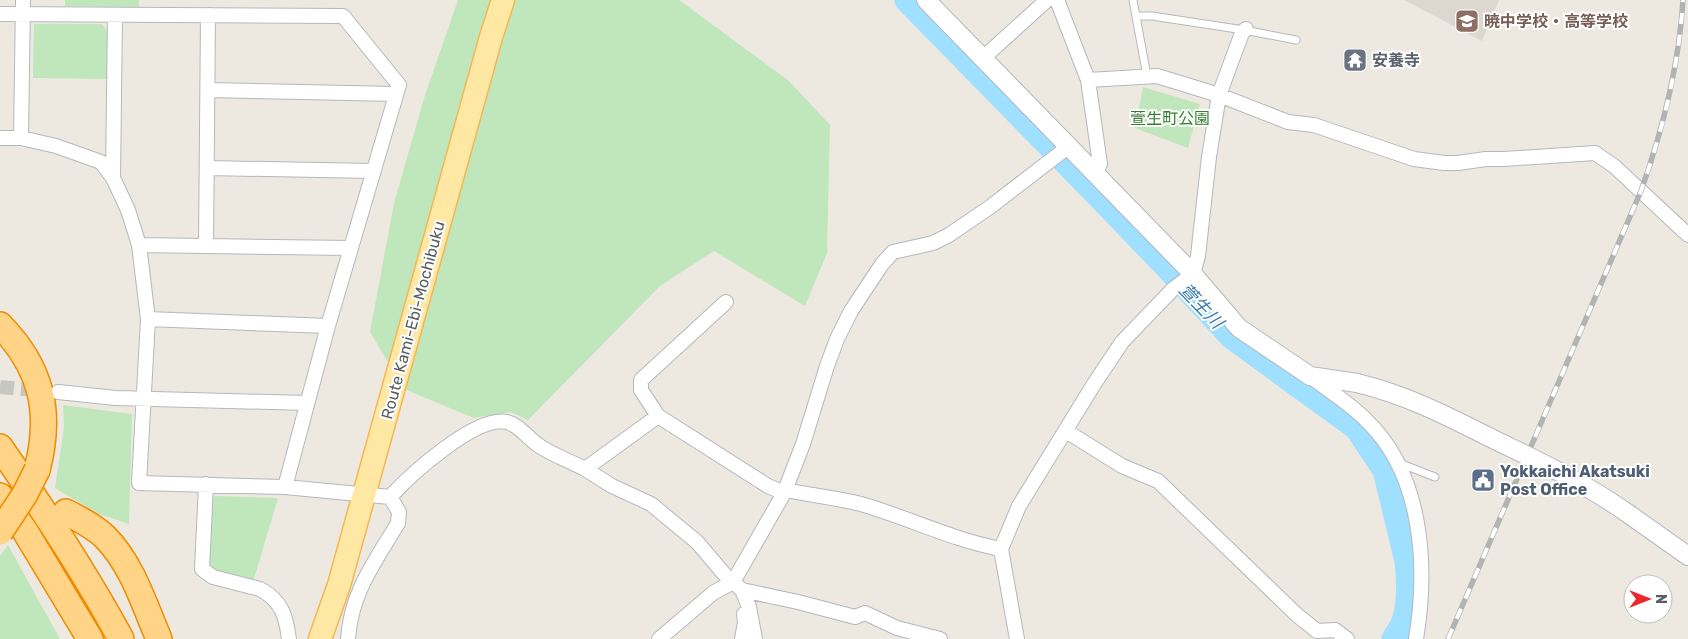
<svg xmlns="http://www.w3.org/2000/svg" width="1688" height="639" font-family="Rubik,'Noto Sans JP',sans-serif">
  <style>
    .education { fill: #ddd8cf }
    .green { fill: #c0e6bc }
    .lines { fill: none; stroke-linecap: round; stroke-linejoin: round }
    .river { stroke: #9fdfff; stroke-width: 25 }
    .minor-tunnel { stroke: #c8c6c1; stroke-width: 14; stroke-dasharray: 14 7; stroke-linecap: butt }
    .service-casing { stroke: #b4b8bc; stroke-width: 9 }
    .minor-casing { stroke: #b4b8bc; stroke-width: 16 }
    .tertiary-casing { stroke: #b4b8bc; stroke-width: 20 }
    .primary-casing { stroke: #f4b653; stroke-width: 25 }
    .motorway-casing { stroke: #ee8b00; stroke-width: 28 }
    .service { stroke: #fff; stroke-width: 7 }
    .minor { stroke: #fff; stroke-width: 14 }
    .tertiary { stroke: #fff; stroke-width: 18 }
    .primary { stroke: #ffe7a4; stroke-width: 22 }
    .motorway { stroke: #ffd486; stroke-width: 25 }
    .rail-casing { stroke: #b2b3b3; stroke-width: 5.5 }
    .rail { stroke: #fff; stroke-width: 4; stroke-dasharray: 11; stroke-linecap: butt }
    .tertiary-bridge-casing { stroke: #b4b8bc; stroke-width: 20; stroke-linecap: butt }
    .motorway-bridge-casing { stroke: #ee8b00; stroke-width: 28; stroke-linecap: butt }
    .tertiary-bridge { stroke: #fff; stroke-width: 18 }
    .motorway-bridge { stroke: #ffd486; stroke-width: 25 }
    .labels { text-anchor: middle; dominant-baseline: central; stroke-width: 4; stroke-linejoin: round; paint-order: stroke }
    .education-label { font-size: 16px; font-weight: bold; fill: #785e54; stroke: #fff; text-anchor: start }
    .worship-label { font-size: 16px; font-weight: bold; fill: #5b616d; stroke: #fff; text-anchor: start }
    .park-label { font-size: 16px; fill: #368131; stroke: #fff }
    .street-label { font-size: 16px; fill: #595e62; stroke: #fff }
    .service-label { font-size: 16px; font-weight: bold; fill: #4e5e75; stroke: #fff; text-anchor: start }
    .water-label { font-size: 18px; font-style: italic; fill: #387baa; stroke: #fff }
  </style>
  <rect width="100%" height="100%" fill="#ede9e1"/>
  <!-- education -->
  <path class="education" d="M1404 0H1499L1482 41Z"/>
  <!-- green -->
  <path class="green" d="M65 0H139V7L65 6Z
    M458 0H679L789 81 830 125 827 253 805 306 714 251 660 286 528 420 511 412 474 418 404 389 370 332 394 203 425 95Z
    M34 24H102L108 32V79L33 78Z
    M1143 87 1200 104 1188 148 1135 128Z
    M63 405 132 414 129 524 99 514 55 488 64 427Z
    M215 496 278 498 253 582 215 572 208 565 210 500Z
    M8 545 60 639H0V556Z"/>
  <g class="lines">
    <!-- river -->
    <path class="river" d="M907 0 1092 189 1173 273 1232 337 1357 428 1385 470 1407 561C1409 580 1410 603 1404 621 1402 628 1397 633 1394 639"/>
    <!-- minor-tunnel -->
    <path class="minor-tunnel" d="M0 387 45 391"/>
    <!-- service casing -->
    <g class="service-casing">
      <path id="service" d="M1133 0 1147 76
        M1137 16H1152L1244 30 1296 40
        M1399 463 1435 477"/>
    </g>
    <!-- minor casing -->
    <g class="minor-casing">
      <path id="minor" d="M1057 0 1088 80 1157 76 1219 95 1288 122 1314 125 1414 159 1444 163H1458L1486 159H1504L1595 153 1614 166 1688 235
        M0 14 343 16 399 85 328 326 285 487
        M982 59 1047 0
        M1088 80 1100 164 1095 174
        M208 90 396 94
        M0 138H21L56 146 101 162 113 178 128 210 139 245 148 319 139 483 285 487 390 497C410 475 476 415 507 422 519 425 528 438 538 445 552 455 570 461 585 469L658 416 768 486 784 493
        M21 138 23 0
        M207 168 373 171
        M113 178 115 15
        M139 245 350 248
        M206 245 208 15
        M148 319 328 326
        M1310 376C1329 391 1351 404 1367 421 1423 475 1428 567 1416 639
        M58 392 116 398 307 403
        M658 416 641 390V380L726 302
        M1066 431 1122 466 1158 481 1297 615 1317 631 1335 630 1347 639
        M585 469 612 486 651 504 697 542 725 575 742 590 798 602 855 617 865 613 897 628 940 639
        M206 484 202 569 213 577 260 589C282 601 286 616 289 639
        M785 490C810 495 837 498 861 504 909 518 953 540 1001 549
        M742 590 749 607 755 639
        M348 639C351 592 375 562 398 523L399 512 390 497
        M659 639 713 593 733 582 784 493 803 444 827 366 837 339 851 311 882 264 893 252 933 243 949 235 990 207 1068 147
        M742 639 745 622 744 614
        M1017 639 1001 549 1019 506 1094 384 1122 342 1173 289 1193 274 1198 256 1209 157 1219 95 1242 33 1246 29"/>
    </g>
    <!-- tertiary casing -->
    <g class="tertiary-casing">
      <path id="tertiary" d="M926 0 1193 274 1239 328 1310 376 1357 383
        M1630 515 1688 556"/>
    </g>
    <!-- primary casing -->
    <g class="primary-casing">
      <path id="primary" d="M320 639 339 585 491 37 503 0"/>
    </g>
    <!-- motorway casing -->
    <g class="motorway-casing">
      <path id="motorway" d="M0 325C42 368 52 412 37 470
        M0 447C43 509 85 572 121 639
        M0 496 25 531 90 639
        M66 512C79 519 94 526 105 537 132 564 144 604 159 639"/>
    </g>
    <!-- service -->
    <use href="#service" class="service"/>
    <!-- minor -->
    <use href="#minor" class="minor"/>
    <!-- tertiary -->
    <use href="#tertiary" class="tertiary"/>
    <!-- primary -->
    <use href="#primary" class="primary"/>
    <!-- motorway -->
    <use href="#motorway" class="motorway"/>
    <!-- rail casing -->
    <g class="rail-casing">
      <path id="rail" d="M1448 639 1641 191C1663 129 1679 66 1683 0"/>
    </g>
    <!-- rail -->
    <use href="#rail" class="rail"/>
    <!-- tertiary-bridge casing -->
    <g class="tertiary-bridge-casing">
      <path id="tertiary-bridge" d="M1357 383C1410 396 1449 417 1497 441 1543 463 1588 485 1630 515"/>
    </g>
    <!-- motorway-bridge casing -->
    <g class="motorway-bridge-casing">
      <path id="motorway-bridge" d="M0 532 25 494 37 470"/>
    </g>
    <!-- tertiary-bridge -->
    <use href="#tertiary-bridge" class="tertiary-bridge"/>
    <!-- motorway-bridge -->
    <use href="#motorway-bridge" class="motorway-bridge"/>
  </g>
  <!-- icons -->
  <defs>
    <g id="school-square" transform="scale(1.25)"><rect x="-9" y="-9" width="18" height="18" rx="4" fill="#8d6e63" stroke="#fff"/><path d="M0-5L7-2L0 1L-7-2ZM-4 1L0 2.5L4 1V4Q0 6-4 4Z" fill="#fff"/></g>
    <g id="temple-square" transform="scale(1.25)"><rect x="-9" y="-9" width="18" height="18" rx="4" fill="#6b7280" stroke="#fff"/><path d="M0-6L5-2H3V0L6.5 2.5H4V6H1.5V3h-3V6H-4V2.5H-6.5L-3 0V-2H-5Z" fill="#fff"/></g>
    <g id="civic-square" transform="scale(1.25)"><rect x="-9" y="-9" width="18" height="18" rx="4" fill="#5c6f8a" stroke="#fff"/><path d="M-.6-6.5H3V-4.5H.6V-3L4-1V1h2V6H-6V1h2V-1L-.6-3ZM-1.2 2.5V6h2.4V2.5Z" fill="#fff"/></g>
  </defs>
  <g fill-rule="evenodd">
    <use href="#school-square" x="1467" y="21"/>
    <use href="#temple-square" x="1355" y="60"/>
    <use href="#civic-square" x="1483" y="480"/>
  </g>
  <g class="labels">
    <!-- education labels -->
    <g class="education-label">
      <text x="1484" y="21">暁中学校・高等学校</text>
    </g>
    <!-- worship labels -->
    <g class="worship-label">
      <text x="1372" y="60">安養寺</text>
    </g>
    <!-- park labels -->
    <g class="park-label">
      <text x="1170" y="118">萱生町公園</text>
    </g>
    <!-- street labels -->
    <g class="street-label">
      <text transform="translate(413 320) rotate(-75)">Route Kami-Ebi-Mochibuku</text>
    </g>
    <!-- service labels -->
    <g class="service-label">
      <text x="1500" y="471">Yokkaichi Akatsuki<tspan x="1500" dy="18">Post Office</tspan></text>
    </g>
    <!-- water labels -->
    <g class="water-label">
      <text transform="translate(1201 306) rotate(46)">萱生川</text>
    </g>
  </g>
  <!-- north arrow -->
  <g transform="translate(1648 599) rotate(90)"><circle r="24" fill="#ffffff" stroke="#bdbfc0"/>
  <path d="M0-4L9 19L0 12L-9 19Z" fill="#ec272c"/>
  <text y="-8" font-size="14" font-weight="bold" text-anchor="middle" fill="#595e62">N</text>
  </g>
</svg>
